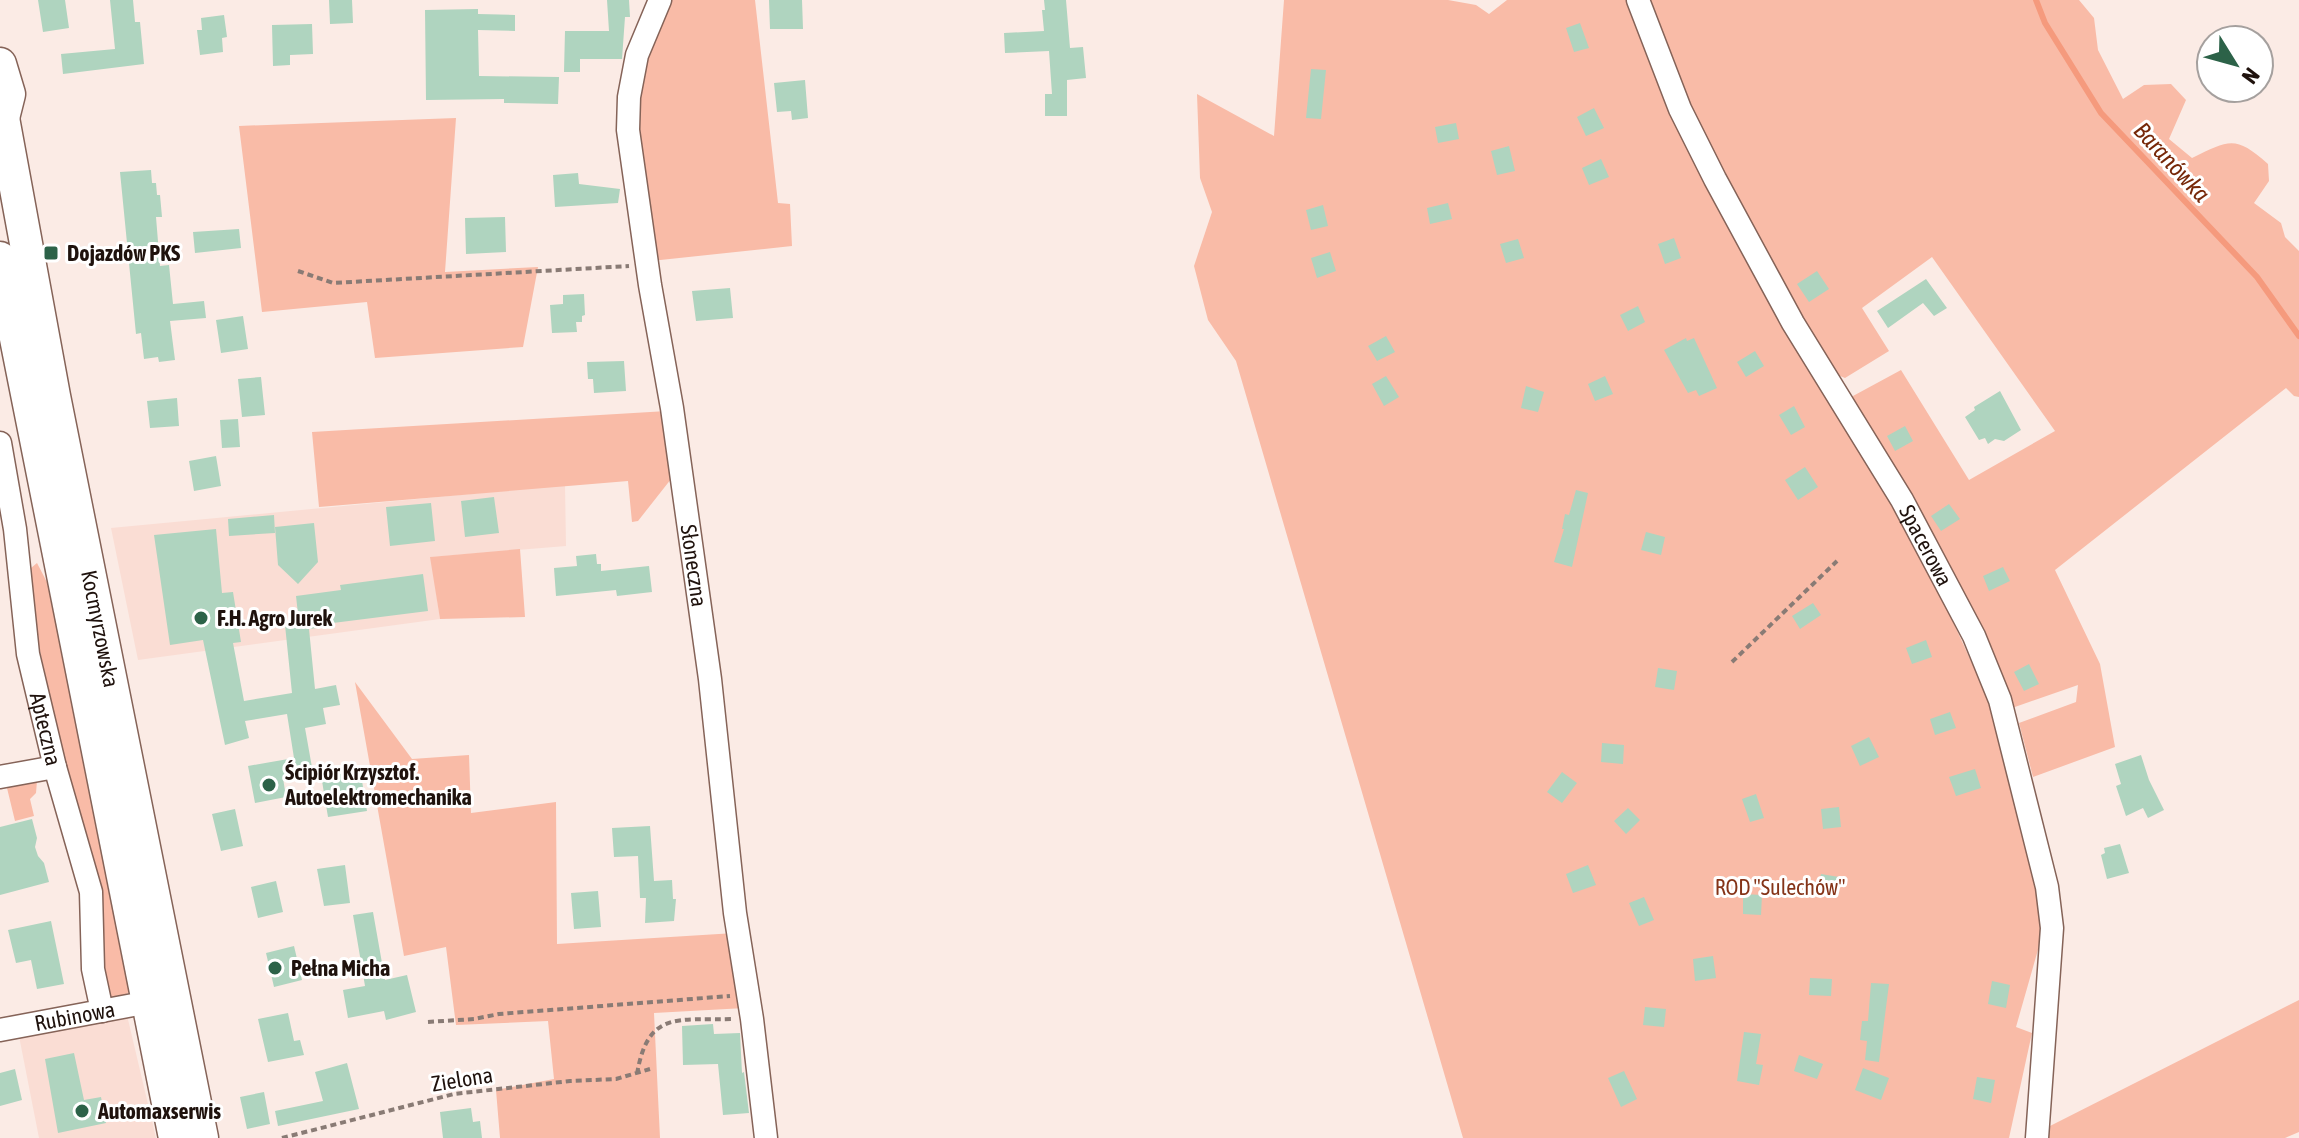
<svg xmlns="http://www.w3.org/2000/svg" width="2299" height="1138" font-family="'Asap Condensed',sans-serif">
  <style>
    .built { fill: #faddd4 }
    .green { fill: #f9bba7 }
    .lines { fill: none; stroke-linecap: round; stroke-linejoin: round }
    .stream { stroke: #f59a7d; stroke-width: 6 }
    .building { fill: #afd4bf }
    .minor-casing { stroke: #856358; stroke-width: 25 }
    .secondary-casing { stroke: #856358; stroke-width: 35 }
    .path { stroke: #897b75; stroke-width: 4; stroke-dasharray: 6 4; stroke-linecap: butt }
    .minor { stroke: #fff; stroke-width: 22 }
    .secondary { stroke: #fff; stroke-width: 32 }
    .poi-dot { fill: #2c6248; stroke: #fff; stroke-width: 3 }
    .labels { text-anchor: middle; dominant-baseline: central; stroke-width: 6; stroke-linejoin: round; paint-order: stroke }
    .poi-label { font-size: 22px; font-weight: bold; fill: #1f120d; stroke: #fff; text-anchor: start }
    .street-label { font-size: 22px; fill: #1f120d; stroke: #fff }
    .park-label { font-size: 22px; fill: #853418; stroke: #fff }
    .water-label { font-size: 24px; font-style: italic; fill: #772809; stroke: #fff }
  </style>
  <rect width="100%" height="100%" fill="#fbebe5"/>
  <!-- built -->
  <path class="built" d="M565 485 566 546 431 557 440 619 138 660 111 528Z
    M126 1011 156 1138H39L18 1031Z"/>
  <!-- green -->
  <path class="green" d="M664 0H755L778 203 790 204 792 246 651 261 632 129 641 56Z
    M1284 0H1448L1476 5 1489 14 1507 0H1627L1933 578 1997 718 2036 884 2043 932 2016 1027 2032 1033 2009 1138H1463L1236 361 1208 320 1194 266 1212 212 1200 178 1197 94 1274 136Z
    M1645 0H2079L2094 18 2098 50 2123 99 2144 85 2171 84 2186 100 2169 139 2192 158C2230 140 2235 135 2268 164L2269 181 2254 203 2281 223 2285 237 2299 251V397L2294 396 2286 388 2055 570 2100 664 2115 747 2033 777 2019 723 2076 702 2078 685 2012 708 1854 407 1853 396 1901 370 1969 480 2055 431 1932 257 1862 308 1889 351 1845 378 1835 374 1795 309 1694 117Z
    M456 118 445 272 538 267 523 347 375 358 367 302 262 312 239 126Z
    M667 411 675 474 638 521 632 522 628 481 319 507 312 432Z
    M520 549 525 617 440 619 430 557Z
    M37 563 50 588 132 990 119 999 110 1000 101 967 102 905 91 848 66 766 32 616 31 568Z
    M355 682 412 759 469 755 471 813 556 802 557 944 735 933 745 1008 654 1013 660 1138H500L496 1090 554 1079 548 1021 456 1025 446 947 404 956Z
    M37 781 36 793 30 799 34 816 15 821 7 788 4 786Z
    M2299 1000V1132L2285 1138H2048L2050 1126Z"/>
  <g class="lines">
    <!-- stream -->
    <path class="stream" d="M2036 0 2045 23 2101 113 2257 277 2299 336"/>
  </g>
  <!-- building -->
  <path class="building" d="M38 0H65L69 28 43 32Z
    M110 0H133L135 22H140L144 64 63 74 61 54 115 49Z
    M329 0H352L353 23 330 24Z
    M607 0H629L630 17H625L622 59H580V72H564L565 31H609Z
    M769 0H802L803 29H770Z
    M1044 0H1066L1070 48 1083 47 1086 78 1067 80V116H1045V94H1052L1049 51 1005 53 1004 33 1044 31 1042 10H1045Z
    M478 9V14L515 15V31L478 30 479 76 559 77 558 104 504 103V99L426 100 425 10Z
    M224 15 227 37 222 38 223 52 200 55 197 30H202L201 18Z
    M1580 23 1589 48 1574 52 1566 28Z
    M312 24 313 54 290 55V65L273 66 272 25Z
    M1311 69 1326 70 1321 119 1306 118Z
    M805 80 808 118 792 120 791 111 777 112 774 83Z
    M1594 108 1604 128 1586 136 1577 117Z
    M1456 123 1459 139 1438 143 1435 127Z
    M1509 146 1515 171 1497 175 1491 151Z
    M1601 159 1609 177 1589 185 1582 168Z
    M151 170 152 183H156L157 195H160L162 217H156L160 266 169 265 173 304 204 301 206 318 170 321 175 360 159 362 158 357 144 359 141 333 136 334 120 172Z
    M578 173 579 184 620 189 618 203 555 207 553 175Z
    M1448 203 1452 219 1430 224 1427 208Z
    M1323 205 1328 226 1311 230 1306 210Z
    M505 217 506 252 466 254 465 218Z
    M239 229 241 248 195 253 193 232Z
    M1674 238 1681 258 1665 264 1658 244Z
    M1518 239 1524 258 1506 263 1500 244Z
    M1330 252 1336 271 1317 278 1311 258Z
    M1817 271 1829 289 1809 302 1797 284Z
    M1926 279 1947 308 1934 316 1923 303 1888 328 1877 311Z
    M730 288 733 318 696 321 692 291Z
    M584 294 585 315 582 316V322H576L577 332 552 333 550 305 563 304V295Z
    M1638 306 1645 322 1628 331 1620 315Z
    M243 316 248 349 221 353 216 320Z
    M1386 336 1395 352 1377 361 1368 346Z
    M1686 338 1687 341 1694 338 1717 388 1699 396 1696 390 1688 393 1664 350Z
    M1755 351 1764 366 1746 377 1737 362Z
    M624 361 626 391 594 393 593 379H588L587 362Z
    M1386 376 1399 397 1384 406 1372 384Z
    M1605 376 1613 394 1595 401 1588 384Z
    M261 377 265 415 242 417 238 379Z
    M1526 386 1544 392 1538 412 1521 408Z
    M2000 391 2021 430 2004 441 1995 439 1988 444 1985 438 1979 440 1965 417 1975 410 1974 407Z
    M177 398 179 426 150 428 147 401Z
    M1794 406 1805 427 1791 435 1779 415Z
    M238 419 240 447 222 448 220 420Z
    M1905 426 1913 441 1895 451 1887 436Z
    M216 456 221 486 194 491 189 461Z
    M1805 467 1818 487 1798 500 1785 480Z
    M1576 490 1588 493 1572 567 1554 562 1564 529H1562L1565 514 1569 515Z
    M494 497 499 533 465 537 461 501Z
    M431 503 435 541 390 546 386 507Z
    M1949 504 1960 519 1941 531 1931 516Z
    M274 515 275 533 229 536 228 519Z
    M314 523 318 562 298 584 278 565 275 527Z
    M216 529 222 593 233 592 241 642 233 643 244 701 292 693 285 625 299 623 296 596 341 590 340 585 423 574 428 611 325 624V627L309 629 315 689 336 685 340 705 323 708 326 724 305 728 313 773 283 778 286 797 255 803 248 766 294 758 287 714 245 721 249 738 225 745 203 640 170 645 154 535Z
    M1646 532 1665 537 1661 555 1641 550Z
    M596 554 597 564H601V571L649 566 652 592 617 596 616 590 556 596 554 568 577 566 576 556Z
    M2003 567 2010 581 1989 591 1983 576Z
    M1813 603 1821 615 1800 629 1792 616Z
    M1926 640 1932 657 1912 664 1906 648Z
    M2029 664 2039 684 2024 691 2014 672Z
    M1658 668 1677 671 1674 690 1655 687Z
    M1950 712 1956 728 1935 735 1930 719Z
    M1869 737 1879 757 1860 766 1851 746Z
    M1602 743 1624 745 1623 764 1601 762Z
    M2141 755 2149 780 2164 810 2148 818 2143 808 2126 816 2116 786 2121 784 2115 764Z
    M360 769 367 811 328 817 321 775Z
    M1975 769 1981 788 1956 796 1949 777Z
    M1562 772 1577 783 1562 803 1547 792Z
    M1756 794 1764 818 1750 822 1742 799Z
    M1839 807 1841 827 1823 829 1821 809Z
    M1628 808 1640 820 1626 834 1614 821Z
    M235 809 243 846 221 851 212 814Z
    M32 819 37 838 35 847 38 856 44 863 49 882 0 895V827Z
    M650 826 654 881 672 880 673 899H676L674 921 645 923 646 898H640L638 856 614 857 612 828Z
    M2120 844 2129 873 2107 879 2101 855 2105 853 2104 848Z
    M345 865 350 903 324 906 317 869Z
    M1588 865 1596 885 1573 893 1566 874Z
    M1821 874 1839 877 1836 895 1817 892Z
    M276 881 283 912 258 918 251 887Z
    M598 891 601 927 574 929 571 893Z
    M1743 894 1762 895 1761 915 1743 914Z
    M1644 897 1654 920 1639 926 1629 903Z
    M373 912 385 980 407 975 416 1012 386 1020 384 1011 348 1018 343 990 365 986 353 915Z
    M51 921 64 984 37 989 31 960 16 963 8 930Z
    M294 946 302 980 274 987 266 953Z
    M1713 956 1716 978 1695 981 1693 959Z
    M1810 978 1832 979 1831 996 1809 995Z
    M1992 981 2010 985 2006 1008 1988 1004Z
    M1871 983 1889 984 1879 1062 1865 1060 1867 1041 1860 1040 1862 1021H1868Z
    M1645 1007 1666 1009 1664 1027 1643 1025Z
    M288 1013 294 1041 300 1040 304 1055 268 1062 258 1019Z
    M713 1024 714 1034 740 1033 742 1073 744 1072 749 1113 723 1115 718 1064 683 1065 682 1026Z
    M1744 1032 1761 1034 1756 1064 1763 1065 1759 1085 1737 1081Z
    M74 1053 84 1100 101 1097 106 1123 58 1133 45 1059Z
    M1799 1055 1823 1064 1817 1079 1794 1071Z
    M347 1063 359 1109 278 1126 275 1111 323 1101 315 1072Z
    M1863 1068 1889 1078 1881 1100 1855 1090Z
    M15 1069 22 1100 0 1106V1073Z
    M1624 1071 1637 1099 1621 1107 1608 1078Z
    M1977 1077 1995 1080 1991 1103 1973 1099Z
    M264 1092 270 1124 247 1129 240 1097Z
    M471 1108 473 1122 480 1121 482 1138H443L440 1112Z"/>
  <g class="lines">
    <!-- minor casing -->
    <g class="minor-casing">
      <g id="minor">
        <path id="s1" d="M660 0 637 55 629 97 628 130 650 285 672 408 710 679 735 913 752 1019 766 1138"/>
        <path id="s2" d="M1638 0 1680 109 1715 179 1793 323 1902 500 1974 636 2000 700 2047 887 2052 928 2037 1138"/>
        <path id="s3" d="M0 443 15 529 28 654 55 767 91 892 93 969 102 1011"/>
        <path d="M0 777 55 767"/>
        <path id="s4" d="M0 1030 149 1002"/>
      </g>
    </g>
    <!-- secondary casing -->
    <g class="secondary-casing">
      <g id="secondary">
        <path d="M0 64 9 94 3 118 0 120"/>
        <path id="s5" d="M3 118 54 396 202 1138"/>
        <path d="M0 258 175 1138"/>
      </g>
    </g>
    <!-- path -->
    <path class="path" d="M298 271 333 283 629 266
      M1732 662 1837 561
      M428 1022 474 1019 499 1014 730 996
      M637 1074C648 1009 679 1021 733 1019
      M282 1138 454 1094 570 1081 616 1079 650 1069"/>
    <!-- minor -->
    <use href="#minor" class="minor"/>
    <!-- secondary -->
    <use href="#secondary" class="secondary"/>
  </g>
  <!-- markers -->
  <g class="poi-dot">
    <rect x="43" y="245" width="16" height="16" rx="4"/>
    <circle cx="201" cy="618" r="8"/>
    <circle cx="269" cy="785" r="8"/>
    <circle cx="275" cy="968" r="8"/>
    <circle cx="82" cy="1111" r="8"/>
  </g>
  <g class="labels">
    <!-- poi labels -->
    <g class="poi-label">
      <text x="67" y="253">Dojazdów PKS</text>
      <text x="217" y="618">F.H. Agro Jurek</text>
      <text x="285" y="772">Ścipiór Krzysztof.<tspan x="285" dy="25">Autoelektromechanika</tspan></text>
      <text x="291" y="968">Pełna Micha</text>
      <text x="98" y="1111">Automaxserwis</text>
    </g>
    <!-- street labels -->
    <g class="street-label">
      <text stroke="none"><textPath href="#s2" startOffset="618">Spacerowa</textPath></text>
      <text stroke="none"><textPath href="#s1" startOffset="576">Słoneczna</textPath></text>
      <text stroke="none"><textPath href="#s5" startOffset="520">Kocmyrzowska</textPath></text>
      <text stroke="none"><textPath href="#s3" startOffset="290">Apteczna</textPath></text>
      <text stroke="none"><textPath href="#s4" startOffset="76">Rubinowa</textPath></text>
      <text transform="translate(462 1079) rotate(-9)">Zielona</text>
    </g>
    <!-- park labels -->
    <g class="park-label">
      <text x="1780" y="887">ROD "Sulechów"</text>
    </g>
    <!-- water labels -->
    <g class="water-label">
      <text transform="translate(2172 162) rotate(47)">Baranówka</text>
    </g>
  </g>
  <!-- north arrow -->
  <g transform="translate(2235 64) rotate(127)"><circle r="38" fill="#ffffff" stroke="#a5a09e" stroke-width="2"/>
  <path d="M0-6L14 30L0 20L-14 30Z" fill="#2c6248"/>
  <text y="-12" font-size="22" font-weight="bold" text-anchor="middle" fill="#1f120d">N</text>
  </g>
</svg>
